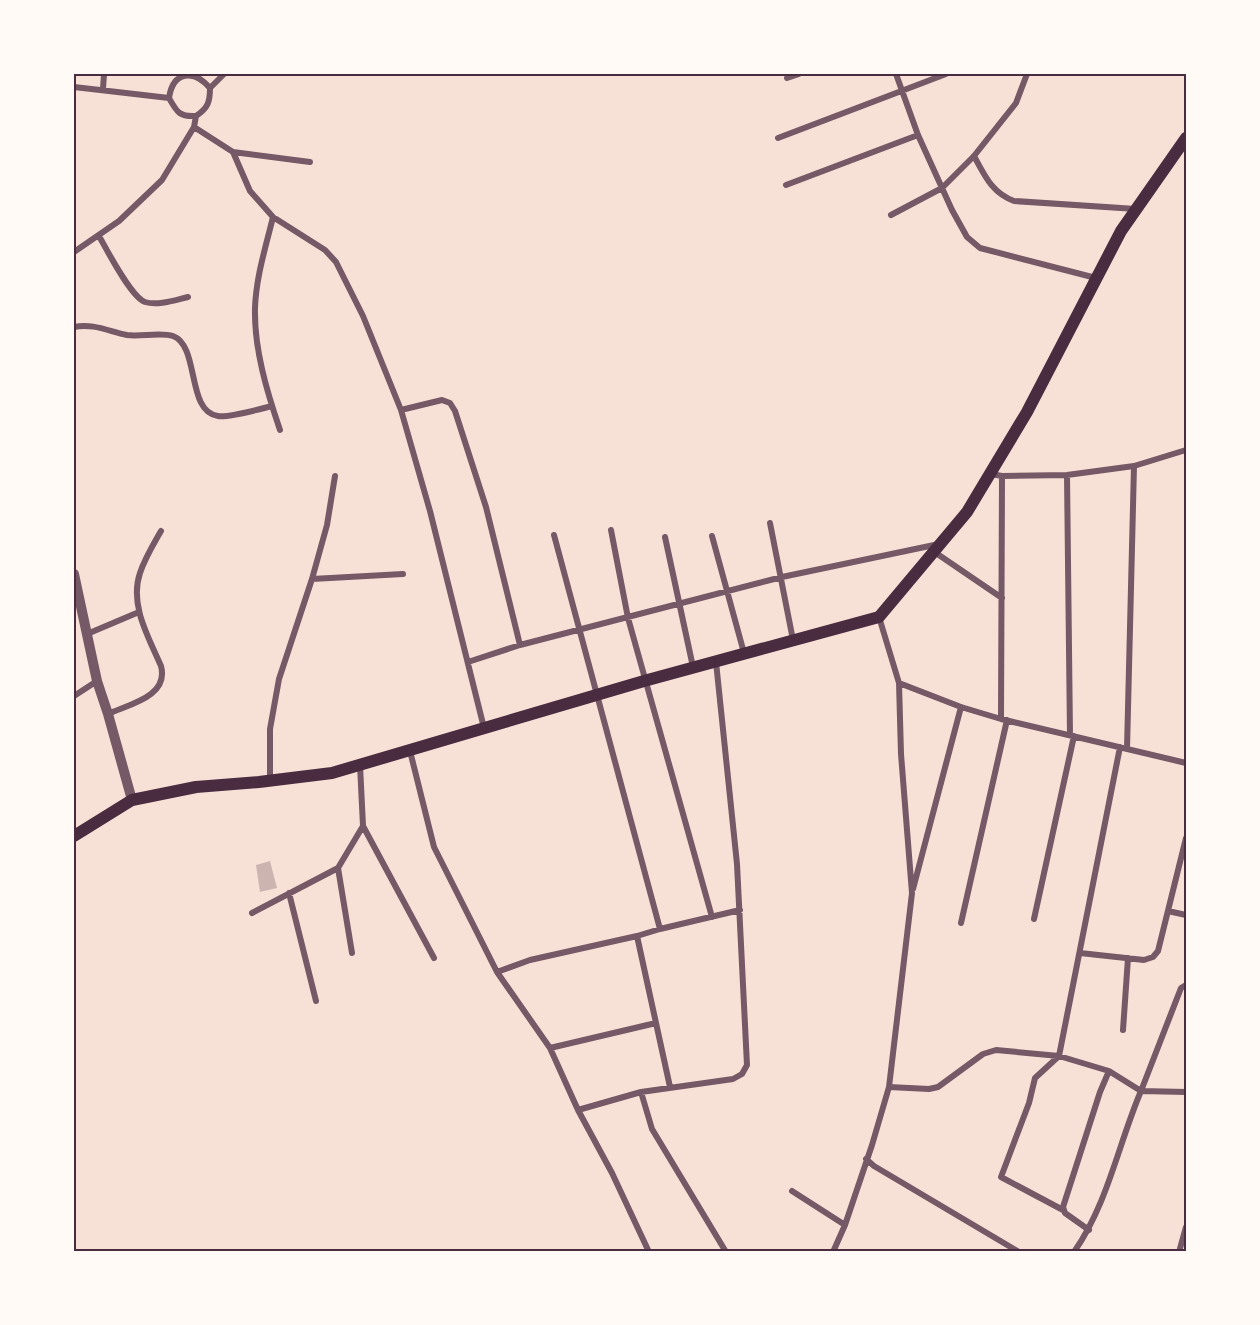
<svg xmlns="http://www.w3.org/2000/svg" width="1260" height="1325" font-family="Signika,sans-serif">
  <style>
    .building { fill: #ccb4b1 }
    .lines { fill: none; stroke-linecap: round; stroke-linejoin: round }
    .minor { stroke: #755966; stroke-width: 6 }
    .tertiary { stroke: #755966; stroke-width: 10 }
    .secondary { stroke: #4a2c40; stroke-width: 12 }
    .neatline { fill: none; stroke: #4a2c40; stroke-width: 2 }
  </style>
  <rect width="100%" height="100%" fill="#f7e1d7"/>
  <!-- building -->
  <path class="building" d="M270 861 277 888 260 892 256 865Z"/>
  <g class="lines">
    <!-- minor -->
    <path class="minor" d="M896 74 918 135 952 210 967 237 980 248 1096 278
      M787 78 799 74
      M74 87 169 98C173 71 194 69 210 88L224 74
      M103 89 104 74
      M169 98C177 112 179 117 196 116
      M194 127 233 152 250 191 273 217 325 250 336 262 363 316 401 410 430 511 484 728
      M778 138 946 74
      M233 152 310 162
      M974 156C985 176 992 193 1014 201L1136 209
      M786 185 918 135
      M891 215 942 188 974 156 1016 103 1027 74
      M273 217C266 246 256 277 255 308 254 349 267 392 280 430
      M99 236C107 250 131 297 145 302 158 306 175 300 188 297
      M74 252 119 221 162 180 194 127 196 116C208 108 210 102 210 88
      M74 327C93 323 108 331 127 335 140 337 161 332 173 336 200 346 186 412 218 416 228 418 260 409 272 406
      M401 410 442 400 450 403 455 411 486 507 520 645
      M991 474 1002 476 1001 719
      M1067 475 1070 735
      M1002 476 1067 475 1134 466 1186 450
      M770 523 793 640
      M611 530 628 618 712 917
      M554 535 660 929
      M712 536 744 653
      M665 537 693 667
      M933 551 1002 598
      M312 579 403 574
      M879 617 899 683 961 707 1001 719 1186 763
      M87 634 139 612
      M468 662 520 645 782 577 939 544
      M74 696 97 681
      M108 714C130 704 169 696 161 666 149 638 129 605 140 573 145 558 153 545 161 531
      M1127 749 1134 466
      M410 751 434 847 497 972 550 1048 578 1110 612 1173 649 1252
      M360 765 363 826 434 958
      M270 781V729L279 679 312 579 327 525 335 476
      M338 868 352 953
      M913 889 961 707
      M289 893 316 1001
      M1168 911 1186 915
      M252 913 338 868 363 826
      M1034 919 1074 736
      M961 923 1007 720
      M637 936 670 1087
      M1080 953 1144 960 1153 957 1158 951 1186 838
      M497 972 530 960 637 936 660 929 740 910
      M1123 1030 1128 958
      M550 1048 656 1023
      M889 1087 929 1089 938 1087 983 1054 996 1050 1059 1056 1120 747
      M641 1092 652 1129 726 1252
      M578 1110 641 1092 733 1079 742 1074 747 1065 737 864 716 662
      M866 1159 874 1166 1019 1252
      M792 1191 845 1225
      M1063 1210 1001 1177 1029 1103 1035 1078 1059 1056 1109 1071 1141 1091 1181 988 1186 985
      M1089 1230 1065 1213 1063 1207 1100 1092 1109 1071
      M833 1252 845 1225 872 1145 889 1087 912 893 901 754 899 683
      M1074 1252C1108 1203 1118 1145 1141 1091L1186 1092
      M1179 1252 1186 1227"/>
    <!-- tertiary -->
    <path class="tertiary" d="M74 574 97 681 108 714 132 800"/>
    <!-- secondary -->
    <path class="secondary" d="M74 836 132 800 196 787 259 782 332 773 644 681 879 617 967 512 1027 412 1121 231 1186 138"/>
  </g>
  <!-- border -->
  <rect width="1260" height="1325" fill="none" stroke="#fffaf5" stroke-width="150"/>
  <rect x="75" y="75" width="1110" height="1175" class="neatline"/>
</svg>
